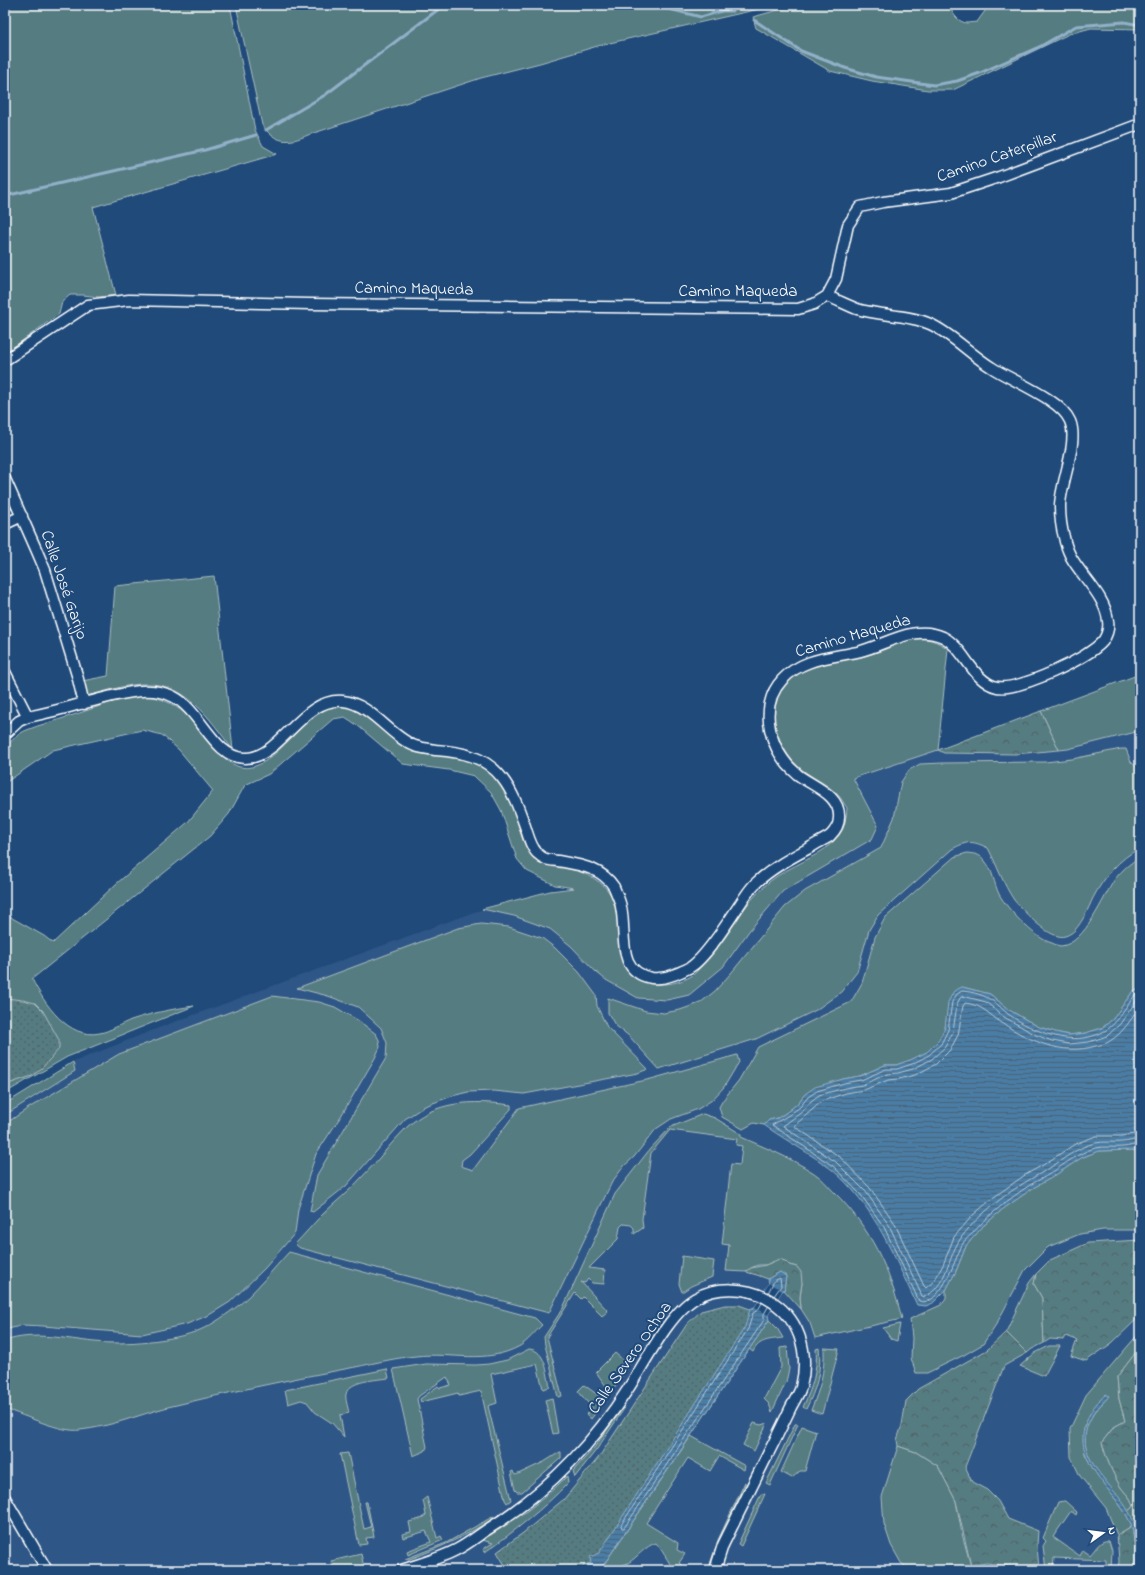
<svg xmlns="http://www.w3.org/2000/svg" width="1145" height="1575" font-family="'Indie Flower',sans-serif">
  <style>
    .built { fill: #2e5786 }
    .green { fill: #557b81; stroke: #aabdc0 }
    .forest { fill: url(#forest-crowns); stroke: #aabdc0 }
    .park { fill: url(#park-dots); stroke: #aabdc0 }
    .water { fill: url(#water-rules); stroke: #92b1c9 }
    .pier { fill: #1f4a7a }
    .lines { fill: none; stroke-linecap: round; stroke-linejoin: round }
    .shore { stroke: #b7cbdb; stroke-width: 1 }
    .stream { stroke: #92b1c9; stroke-width: 3 }
    .minor-casing { stroke: #fff; stroke-width: 13 }
    .minor { stroke: #1f4a7a; stroke-width: 10 }
    .labels { text-anchor: middle; dominant-baseline: central; stroke-width: 4; stroke-linejoin: round; paint-order: stroke }
    .street-label { font-size: 17px; fill: #fff; stroke: #1f4a7a }
  </style>
  <defs>
    <pattern id="forest-crowns" width="20" height="18" patternUnits="userSpaceOnUse"><rect width="20" height="18" fill="#557b81"/><path d="M2 6a3 3 0 1 1 6 0M12 15a3 3 0 1 1 6 0" fill="none" stroke="#506466"/></pattern>
    <pattern id="park-dots" width="8" height="8" patternUnits="userSpaceOnUse"><rect width="8" height="8" fill="#557b81"/><path d="M2 2h.1M6 6h.1" fill="none" stroke="#506466" stroke-width="1.8" stroke-linecap="round"/></pattern>
    <pattern id="water-rules" width="6" height="5" patternUnits="userSpaceOnUse"><rect width="6" height="5" fill="#4a7da5"/><path d="M0 2.5h6" fill="none" stroke="#4b6478"/></pattern>
  </defs>
  <rect width="100%" height="100%" fill="#1f4a7a"/>
  <filter id="ink" filterUnits="userSpaceOnUse"><feTurbulence type="fractalNoise" baseFrequency=".025" numOctaves="2"/><feDisplacementMap in="SourceGraphic" scale="8" xChannelSelector="R" yChannelSelector="G"/><feConvolveMatrix kernelMatrix="1 2 1 2 8 2 1 2 1" color-interpolation-filters="sRGB"/></filter>
  <g filter="url(#ink)">
    <!-- built -->
    <path class="built" d="M1140 674V1570H5V1115L74 1071 73 1062 166 1025 474 912 550 891 638 998 723 967 749 931 783 891 872 839 878 826 853 778 938 750Z"/>
    <!-- green -->
    <path class="green" d="M5 5H230L255 130 263 146 277 154 93 207 116 295 99 297 83 295H70L62 302 59 314 8 351 5 346Z
      M236 5H767L768 7 601 45 540 63 481 78 308 135C288 144 275 143 262 125Z
      M796 5H950C951 13 959 23 967 23 970 23 974 22 977 22L985 11 988 5H1140V29L1091 28 1069 34 953 90H928L872 81 830 71 756 28 753 17Z
      M214 576 233 750C209 718 186 681 141 684 123 685 104 692 87 696L82 681 108 676 115 586Z
      M913 638C927 638 936 640 948 649L938 750 853 778 878 826 872 839 783 891 749 931 723 967 689 995 667 1000 638 998 606 980 596 972 571 946 550 929 514 916 482 909 550 891 574 888 555 885 527 871 517 859 501 810 491 792 474 776 449 770 403 764 357 725 345 717 333 719 269 774 245 785 229 814 210 836 32 979C44 1003 68 1040 100 1033 110 1031 121 1024 131 1020 152 1013 172 1009 194 1006L67 1057 5 1093V1085L33 1075 5 1025V914L44 936 53 943 116 884 188 822 213 791 179 750 162 735 142 730 53 750 5 783V747C12 741 18 733 27 730 41 724 56 721 70 716 91 710 127 694 147 696 159 697 174 704 183 712 199 726 220 762 240 767 276 776 307 700 343 706 369 711 388 743 415 751 422 753 430 753 437 754 457 755 480 759 494 775 502 784 509 798 514 810 519 824 521 846 534 856 541 863 550 864 560 866 577 870 599 877 609 892 626 916 608 966 639 980 655 987 678 985 693 975 699 970 703 963 708 958 729 934 744 903 769 882 789 865 823 857 839 835 845 828 846 817 847 808 844 804 842 799 838 795 825 781 805 776 792 760 768 730 764 686 805 669 824 661 844 661 864 656 881 652 897 644 913 638Z
      M1140 674V731L1068 749 1059 750 1041 711Z
      M1121 749H1126L1131 762 1140 770V848C1119 859 1104 877 1093 898 1088 909 1083 921 1075 930 1071 934 1064 938 1058 936 1044 933 1023 911 1014 900 1003 884 997 865 988 848 971 840 968 841 952 849L878 915 869 930 857 972 841 992 816 1010 756 1039 659 1069 629 1036 615 1025 608 1013V998L646 1011 664 1013 680 1010 700 1003 715 991 732 972 785 907 805 891 881 848 894 818 901 782 909 770 920 764 943 763 1045 762 1072 759Z
      M967 853C975 854 980 854 985 861 993 870 994 884 999 894 1007 909 1034 937 1049 942 1053 943 1057 946 1061 946 1085 944 1103 897 1115 879 1122 870 1130 863 1140 857V991L1138 990 1133 991 1113 1019 1102 1028 1086 1033 1069 1035 1055 1032 1039 1027 1009 1010 990 994 962 987 947 1017 945 1028 938 1041 927 1052 911 1060 896 1065H885L860 1076 843 1079 805 1094 797 1104 787 1112 778 1118 769 1120 764 1125 754 1123 743 1129 722 1117 719 1107 723 1100 739 1080 758 1047 851 1002 862 983 875 937 885 918 954 857Z
      M481 924 509 927 542 938 555 948 579 972 596 995 597 1006 607 1027 648 1069 638 1073 524 1094 494 1091 468 1092 452 1096 425 1106 405 1119 346 1186 313 1212 310 1211 317 1175 386 1058 387 1043 381 1028 358 1007 328 996 297 988 458 928Z
      M272 996 319 1002 335 1007 359 1021 376 1034 379 1040 380 1047 375 1058 341 1116 316 1154 298 1209 295 1233 265 1268 230 1302 209 1315 187 1324 142 1334 43 1326 23 1325 5 1330V1124L27 1109 119 1054Z
      M737 1055 739 1062 724 1087 712 1100 698 1109 671 1119 656 1129 634 1157 624 1166 612 1182 549 1313 300 1248 295 1244C304 1235 313 1224 322 1215 335 1202 350 1191 362 1177 377 1162 390 1144 405 1129 434 1100 473 1100 511 1105V1109L470 1154 462 1160 461 1166 473 1170 519 1108 651 1079Z
      M73 1062 75 1071 5 1115V1104Z
      M703 1114 715 1118 741 1134V1137C766 1148 791 1158 814 1173 822 1178 828 1186 834 1192 871 1228 890 1270 902 1319L815 1338 810 1323 801 1309 800 1297 802 1283 797 1267 789 1265 785 1261 772 1262 766 1265H758L751 1268 746 1272 726 1271 729 1245 722 1244 731 1164 740 1165 742 1146 736 1145 737 1139 670 1130 651 1153 642 1219 643 1228 634 1234V1228L631 1225 623 1224 620 1227 618 1239 589 1268 605 1270 604 1284 592 1283 588 1279 585 1283 581 1282 608 1311 602 1316 583 1297 581 1299 575 1293 547 1337 562 1396 558 1397 545 1345 544 1337 563 1308 615 1194 650 1149 671 1127Z
      M1140 1146V1230H1103L1080 1234 1048 1247 1025 1270 997 1323 983 1344 964 1355 927 1373H916L911 1358 912 1338 910 1319 941 1305 946 1298V1290L956 1271 966 1246 983 1226 1003 1209 1033 1188 1051 1178 1081 1158 1098 1151 1136 1150Z
      M289 1252 535 1318 542 1325C535 1332 528 1341 520 1346 485 1365 452 1352 416 1356 392 1358 368 1365 345 1369 285 1380 226 1393 168 1407 138 1415 110 1427 80 1430 62 1433 24 1415 5 1409V1341C34 1331 65 1339 95 1342 124 1345 174 1341 200 1330 214 1324 227 1314 239 1305 257 1290 273 1269 289 1252Z
      M682 1256 714 1261 712 1277 691 1286 682 1292 679 1284Z
      M1036 1274 1034 1284 1042 1298 1044 1343 1032 1349 1027 1353 1006 1332 1029 1283Z
      M769 1320 777 1328 783 1338C770 1340 759 1339 753 1352L749 1349Z
      M900 1324 897 1341 891 1339 883 1328Z
      M1140 1332V1347L1117 1377 1119 1399 1125 1421 1114 1427 1102 1442C1106 1458 1112 1472 1120 1486 1126 1495 1131 1496 1133 1507L1128 1511C1111 1489 1076 1457 1087 1426 1091 1415 1100 1406 1108 1397L1106 1394 1084 1426 1085 1454 1093 1469 1125 1512 1132 1526 1117 1535 1106 1508 1080 1476 1071 1457 1070 1429 1086 1395Z
      M787 1347 789 1369 786 1382 772 1412 769 1404 764 1399 781 1367 780 1348Z
      M819 1348C822 1371 816 1389 806 1409L803 1407C812 1388 818 1370 816 1349Z
      M824 1348 839 1349 822 1414 811 1410C820 1388 825 1372 824 1348Z
      M529 1349C546 1350 547 1374 550 1387L543 1389 537 1364 491 1374 497 1403 488 1406 511 1500 507 1503 505 1500 481 1391 459 1396 458 1393 421 1402 420 1399 438 1386 440 1388 451 1385 447 1377 419 1396 417 1399 427 1447 425 1451 413 1456 393 1369 426 1364 476 1365 489 1364 507 1360Z
      M615 1353 629 1365 612 1391 606 1386 596 1372Z
      M387 1369 389 1378C377 1380 349 1380 346 1394 345 1399 348 1407 349 1413L340 1415 344 1437 332 1423 315 1412 307 1402 301 1400 288 1404 285 1390Z
      M584 1385 605 1400 591 1419 586 1414 593 1409 578 1391Z
      M552 1398 558 1433 553 1434 545 1400Z
      M623 1408 624 1409 597 1449 575 1477 573 1471 594 1448Z
      M754 1423 761 1425 767 1423 754 1451 743 1445Z
      M795 1424H798L770 1485 766 1483Z
      M802 1426 816 1431 805 1471H800L792 1478 781 1472Z
      M691 1436 745 1466 744 1470 719 1456 710 1471 688 1458 646 1523 678 1543 677 1550 685 1554 679 1563 687 1570H674C669 1563 661 1548 656 1543 645 1546 638 1557 628 1563 620 1567 609 1568 600 1570Z
      M898 1446 916 1452 938 1466 956 1501 962 1534 971 1566 956 1570H910L901 1563 891 1545 884 1524 882 1497Z
      M560 1452H561V1458L522 1492H517L515 1490 511 1472 513 1471 514 1474 516 1475 544 1462Z
      M348 1453 364 1529 371 1527 365 1502H367L374 1537 366 1538 367 1544 359 1545 340 1454Z
      M567 1476 568 1483C543 1509 515 1531 485 1552L483 1549 493 1543 482 1540C513 1522 542 1502 567 1476Z
      M745 1482V1485L720 1540 710 1570H708L718 1540Z
      M761 1494H765L741 1546 738 1544Z
      M427 1497 437 1538 441 1536 443 1540 408 1555 407 1551 431 1542 426 1531 403 1538 402 1534 411 1532 409 1522 420 1519 426 1515 423 1500Z
      M1065 1501 1077 1512 1076 1515 1071 1511 1053 1537 1080 1556 1083 1550 1090 1555C1096 1549 1100 1539 1109 1541L1112 1551 1111 1570H1106V1560L1054 1558 1053 1570H1046L1043 1546 1046 1541 1043 1538 1058 1502Z
      M494 1516V1518C468 1535 440 1548 410 1559H405L446 1543Z
      M361 1554 364 1567 353 1570H334L331 1561Z"/>
    <!-- forest -->
    <path class="forest" d="M1041 711 1059 750 1015 754 944 753 938 750Z
      M1140 1240V1316L1112 1343 1086 1361 1071 1356 1077 1340 1066 1336 1064 1340 1050 1339 1044 1343 1042 1298 1034 1284 1036 1274 1050 1260 1088 1243Z
      M779 1259 785 1261 789 1265 797 1267 801 1272 802 1283 800 1297 801 1309 784 1290 786 1276 780 1272 768 1279 757 1275 746 1272 751 1268 766 1265Z
      M1006 1332 1027 1353 1004 1366 965 1467 972 1482 987 1490 998 1501 1008 1519 1038 1531 1037 1545 1039 1570H1019L1010 1566 986 1563 971 1566 956 1501 938 1466 916 1452 898 1446 897 1440 902 1425 906 1401 918 1389 987 1350Z
      M1049 1346H1060L1044 1376 1020 1366 1035 1353Z
      M1140 1347V1570H1137C1138 1549 1136 1531 1128 1511L1133 1507C1131 1496 1126 1495 1120 1486 1112 1472 1106 1458 1102 1442L1114 1427 1125 1421 1119 1399 1117 1377Z
      M1132 1526 1135 1550 1134 1570H1118L1119 1561 1117 1535Z"/>
    <!-- park -->
    <path class="park" d="M5 998 23 1000 35 1003 43 1011 59 1040V1049L42 1068 32 1076 5 1085Z
      M725 1305H739L750 1309 755 1307 769 1320 600 1570H508L497 1552 523 1533 564 1499 599 1457 687 1324 701 1311Z"/>
    <!-- water -->
    <path class="water" d="M962 987 990 994 1009 1010 1039 1027 1055 1032 1069 1035 1086 1033 1102 1028 1113 1019 1133 991 1138 990 1140 991V1146L1136 1150 1098 1151 1081 1158 1051 1178 1033 1188 1003 1209 983 1226 966 1246 956 1271 946 1290 933 1303 926 1306 917 1305C894 1257 874 1204 831 1169 811 1154 785 1140 764 1125L769 1120 778 1118 787 1112 797 1104 805 1094 815 1087 843 1079 860 1076 885 1065H896L910 1060 927 1052 938 1041 945 1028 948 1002 954 991Z
      M780 1272 786 1276 784 1290 782 1291 768 1315 769 1320 600 1570H581L584 1565 591 1563 590 1557 599 1553 745 1327 750 1309 755 1307 769 1283 768 1279Z
      M1106 1394 1109 1396C1104 1402 1098 1407 1094 1413 1067 1453 1109 1479 1128 1510 1139 1528 1138 1550 1137 1570H1134C1135 1555 1136 1539 1131 1525 1127 1514 1120 1505 1113 1496 1092 1469 1070 1445 1092 1410 1095 1404 1101 1399 1106 1394Z"/>
    <!-- pier -->
    <path class="pier" d="M769 1283 782 1291 768 1315 755 1307Z"/>
    <g class="lines">
      <!-- shore -->
      <path class="shore" d="M1140 994 1135 995C1126 1007 1117 1025 1103 1032 1072 1048 1034 1032 1008 1014 1003 1010 999 1005 994 1002 985 995 973 992 962 991L957 994 952 1002 948 1030 941 1044 929 1055 912 1064 897 1069H886L861 1080 844 1083 817 1091 808 1097 800 1107 789 1115 772 1125 833 1166 861 1195 884 1227 919 1301C940 1309 955 1259 962 1245 964 1241 968 1237 972 1234 988 1215 1009 1199 1030 1185 1036 1181 1044 1178 1051 1173 1065 1164 1078 1153 1095 1148 1104 1146 1114 1148 1123 1147 1129 1147 1134 1144 1140 1144
        M1140 999 1137 1000 1120 1024 1107 1036 1089 1042 1069 1044 1052 1041 1036 1035 1004 1017 986 1002 963 996 960 998 957 1004 953 1032 945 1047 932 1059 913 1069 898 1073 887 1074 862 1085 845 1088 819 1095 811 1101 803 1111 783 1126 836 1162 866 1192 889 1225 922 1296 924 1297C946 1288 948 1258 959 1241 974 1218 1005 1194 1029 1180 1035 1176 1042 1173 1048 1169 1063 1160 1077 1147 1095 1143 1104 1141 1114 1143 1122 1142 1129 1142 1134 1139 1140 1139
        M1140 1007C1131 1019 1123 1033 1110 1041 1106 1044 1100 1045 1096 1046 1062 1056 1030 1041 1002 1023 988 1014 983 1005 965 1003L963 1006 958 1035 950 1050 936 1064 915 1075 899 1079 888 1080 864 1090 846 1093 822 1101 794 1126 840 1157 870 1188 894 1222 924 1286 926 1288 934 1281 943 1265 954 1237 973 1215 994 1197 1025 1175 1043 1165 1075 1144 1096 1136H1121L1140 1133
        M768 1293 774 1281 780 1278 781 1286 774 1296
        M762 1303 758 1310 753 1313 748 1329 621 1525 622 1528H624L764 1320V1314L768 1307"/>
      <!-- stream -->
      <path class="stream" d="M653 5 701 17 722 11H732
        M754 20 801 51 845 68 876 77 934 85 957 81 980 73 1041 46 1076 26 1124 22 1140 25
        M266 130 325 95 444 5
        M5 196 205 150 256 135"/>
      <!-- minor casing -->
      <g class="minor-casing">
        <path id="minor" d="M827 296 836 279 848 225 860 207 883 202 951 193 999 177 1140 124
          M5 360 88 305 129 300 310 304 798 309 814 304 827 296
          M5 479 36 549 45 570 77 675 84 704
          M5 524 22 516
          M5 672 28 717
          M5 734 19 721 28 717C46 713 63 709 80 704 109 698 146 682 174 697 201 711 214 758 245 758 280 759 302 697 343 701 372 704 389 736 415 746 421 748 429 749 436 750 462 752 485 756 502 778 513 792 519 809 525 826 528 835 531 848 538 854 544 860 549 860 558 861 579 865 601 867 614 887 615 890 621 903 621 907 627 933 615 972 652 978 660 979 665 978 673 975 676 974 690 968 692 966 708 955 732 916 744 898 748 892 752 886 757 882 773 867 793 857 811 847 817 843 824 840 830 836 834 832 839 825 839 818 841 794 811 786 797 774 770 752 757 707 782 680 803 657 833 658 861 651 887 644 915 624 943 637 965 648 972 681 997 687 1019 691 1089 658 1103 641 1107 635 1109 627 1108 621 1106 597 1082 577 1071 557 1068 551 1065 543 1064 537 1061 527 1060 515 1060 505 1061 482 1079 442 1070 421 1061 399 1010 380 991 367 970 354 952 334 930 324 907 314 880 316 857 309 847 305 837 300 827 296
          M5 1498 47 1570
          M402 1570C419 1564 439 1559 456 1550 466 1545 475 1538 485 1531 543 1495 591 1447 628 1389 645 1363 670 1312 696 1298 716 1286 746 1287 766 1298 799 1316 810 1351 801 1387 799 1394 794 1401 791 1407 783 1424 775 1440 767 1456 752 1486 738 1515 723 1545L715 1570"/>
      </g>
      <!-- minor -->
      <use href="#minor" class="minor"/>
    </g>
  </g>
  <g class="labels">
    <!-- street labels -->
    <g class="street-label">
      <text transform="translate(997 157) rotate(-19)">Camino Caterpillar</text>
      <text transform="translate(414 289) rotate(1)">Camino Maqueda</text>
      <text x="738" y="291">Camino Maqueda</text>
      <text transform="translate(64 585) rotate(71)">Calle José Garijo</text>
      <text transform="translate(853 636) rotate(-16)">Camino Maqueda</text>
      <text transform="translate(630 1358) rotate(-55)">Calle Severo Ochoa</text>
    </g>
  </g>
  <!-- margin -->
  <rect width="1145" height="1575" fill="none" stroke="#1f4a7a" stroke-width="20"/>
  <rect x="10" y="10" width="1125" height="1555" fill="none" stroke="#fff" stroke-width="1.5" filter="url(#ink)"/>
  <!-- north arrow -->
  <g transform="translate(1103 1533) rotate(76)" stroke="#1f4a7a" stroke-width="3" paint-order="stroke">
  <path d="M0-3L7 15L0 10L-7 15Z" fill="#ffffff"/>
  <text y="-6" font-size="11" font-weight="bold" text-anchor="middle" fill="#ffffff">N</text>
  </g>
</svg>
